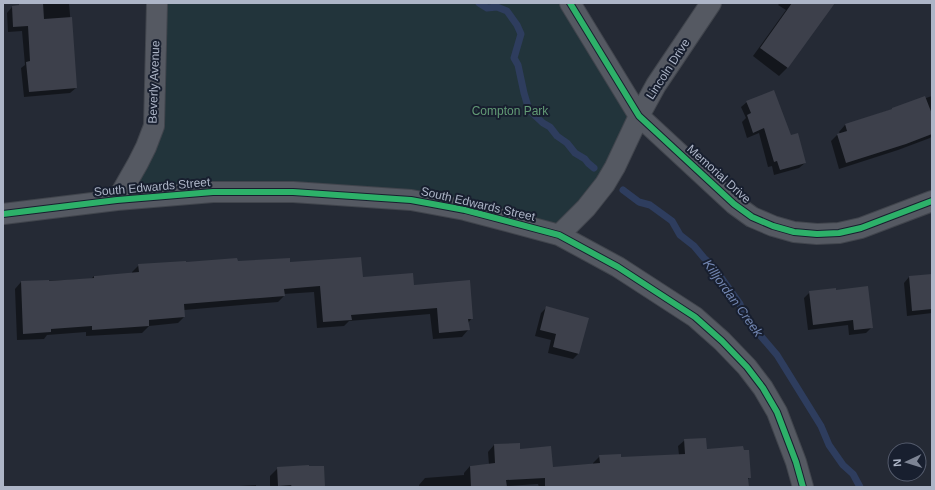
<svg xmlns="http://www.w3.org/2000/svg" width="935" height="490" font-family="Arial,sans-serif">
  <style>
    .green { fill: #22343b }
    .shadow { fill: #0007 }
    .lines { fill: none; stroke-linecap: round; stroke-linejoin: round }
    .stream { stroke: #2e3d5e; stroke-width: 7 }
    .building { fill: #3d404b }
    .street-casing { stroke: #41454d; stroke-width: 22 }
    .street { stroke: #555962; stroke-width: 20 }
    .cycleway-casing { stroke: #181f2f; stroke-width: 8 }
    .cycleway { stroke: #2db169; stroke-width: 6 }
    .labels { text-anchor: middle; dominant-baseline: central; stroke-width: 4; stroke-linejoin: round; paint-order: stroke }
    .street-label { font-size: 12px; fill: #adb5c7; stroke: #181f2f }
    .park-label { font-size: 12px; fill: #629a75; stroke: #181f2f }
    .water-label { font-size: 13px; font-style: italic; fill: #7387b2; stroke: #181f2f }
  </style>
  <rect width="100%" height="100%" fill="#252a35"/>
  <!-- green -->
  <path class="green" d="M157 3H570L639 116 559 235 410 200H117L146 147Z"/>
  <!-- shadow -->
  <path class="shadow" d="M37 3H69L76 88 70 93 24 97 21 68 25 65 22 31 8 32 7 13 12 7H17L19 5Z
    M780 3H834L787 68 779 76 753 56 786 10 778 5Z
    M932 96V136L930 138 898 150 839 169 831 141 837 135 840 134 839 132 845 125Z
    M747 102 805 163 799 168 774 175 772 166 768 167 759 133 747 138 742 122 746 118 741 107Z
    M237 262 289 263 362 278 413 286 472 318 468 323V330L462 337 433 339 430 314 349 321 344 326 317 328 314 292 284 294V296L278 302 184 310V317L178 323 149 326 142 333 86 336V332L47 335 44 339 17 340 15 289 21 282 91 279 94 276 132 274V272L139 265 185 263Z
    M932 275V313L907 316 904 283 909 277Z
    M835 291 872 327 866 333 849 335 848 325 808 330 804 298 810 292Z
    M547 307 588 319 578 354 573 359 548 353 551 340 535 336 541 313Z
    M685 440 706 450 750 477 747 480 748 487H539L538 484 506 486V487H416H419V485L425 478 464 475V473L470 466 489 465 488 452 494 445 519 450 552 468 593 465V463L600 456 620 458 679 455 678 446Z
    M278 468 324 487H270V476Z
    M256 485V487H223Z"/>
  <g class="lines">
    <!-- stream -->
    <path class="stream" d="M479 3 487 8 497 7 507 11 517 25 521 34 514 58 518 65 524 93 529 110 543 123 550 127 557 136 567 143 575 153 585 159 588 163 594 168
      M623 190 639 202 650 205 672 221 680 235 694 246 704 258 713 266 740 304 742 314 777 355 821 426 829 445 843 465 853 474 860 487"/>
  </g>
  <!-- building -->
  <path class="building" d="M19 3H43L44 19 72 17 77 88 29 92 26 62 30 61 28 26 13 27 12 6 19 5Z
    M792 3H835L788 68 760 48Z
    M774 90 791 135 798 133 806 163 780 170 777 161 774 162 764 128 753 133 747 115 751 113 746 101Z
    M925 96 932 114V134L906 144 846 163 837 134 847 131 845 124 892 109V108Z
    M361 257 363 277 413 273 414 285 470 280 473 319H468L470 330 439 333 437 308 351 315 352 320 323 322 320 286 284 289 285 296 184 304 185 317 149 320V326L92 330V326L51 329V332L23 334 21 281 49 280V281L94 278V276L139 272 138 264 186 261V262L237 258 238 261 290 258V262Z
    M932 274V309L912 311 909 276Z
    M868 286 873 328 854 330 853 320 813 325 809 291 836 288V290Z
    M546 306 589 318 579 354 553 347 556 334 540 330Z
    M706 438 707 449 743 446 744 450H749L751 478H748L749 487H545V478L506 480 507 487H471L470 466 495 463 494 444 520 443V449L551 446 553 467 600 463 599 455 621 454V457L685 454 684 439Z
    M309 465V466H324L325 487H292L291 485 278 486 277 467Z"/>
  <g class="lines">
    <!-- street casing -->
    <g class="street-casing">
      <path id="street" d="M570 3 639 116 734 204 752 217 773 226 794 232 817 234 839 233 861 228 932 201
        M117 200 138 163 146 147 154 126 157 3
        M3 214 117 200 213 192H293L411 200 465 210 559 235 618 267 695 317 722 341 747 367 763 388 777 412 796 462 803 487
        M559 235 586 208 605 184 615 167 639 116 656 85 711 3"/>
    </g>
    <!-- street -->
    <use href="#street" class="street"/>
    <!-- cycleway casing -->
    <g class="cycleway-casing">
      <path id="cycleway" d="M570 3 639 116 734 204 752 217 773 226 794 232 817 234 839 233 861 228 932 201
        M3 214 117 200 213 192H293L411 200 465 210 559 235 618 267 695 317 722 341 747 367 763 388 777 412 796 462 803 487"/>
    </g>
    <!-- cycleway -->
    <use href="#cycleway" class="cycleway"/>
  </g>
  <g class="labels">
    <!-- street labels -->
    <g class="street-label">
      <text transform="translate(668 69) rotate(-57)">Lincoln Drive</text>
      <text transform="translate(154 82) rotate(-88)">Beverly Avenue</text>
      <text transform="translate(719 174) rotate(42)">Memorial Drive</text>
      <text transform="translate(152 187) rotate(-5)">South Edwards Street</text>
      <text transform="translate(478 204) rotate(13)">South Edwards Street</text>
    </g>
    <!-- park labels -->
    <g class="park-label">
      <text x="510" y="111">Compton Park</text>
    </g>
    <!-- water labels -->
    <g class="water-label">
      <text transform="translate(733 298) rotate(54)">Killjordan Creek</text>
    </g>
  </g>
  <!-- border -->
  <rect width="935" height="490" fill="none" stroke="#adb5c7" stroke-width="8"/>
  <!-- north arrow -->
  <g transform="translate(907 462) rotate(266)"><circle r="19" fill="#181f2f" stroke="#545b6c"/>
  <path d="M0-3L7 15L0 10L-7 15Z" fill="#7d8494"/>
  <text y="-6" font-size="11" font-weight="bold" text-anchor="middle" fill="#adb5c7">N</text>
  </g>
</svg>
